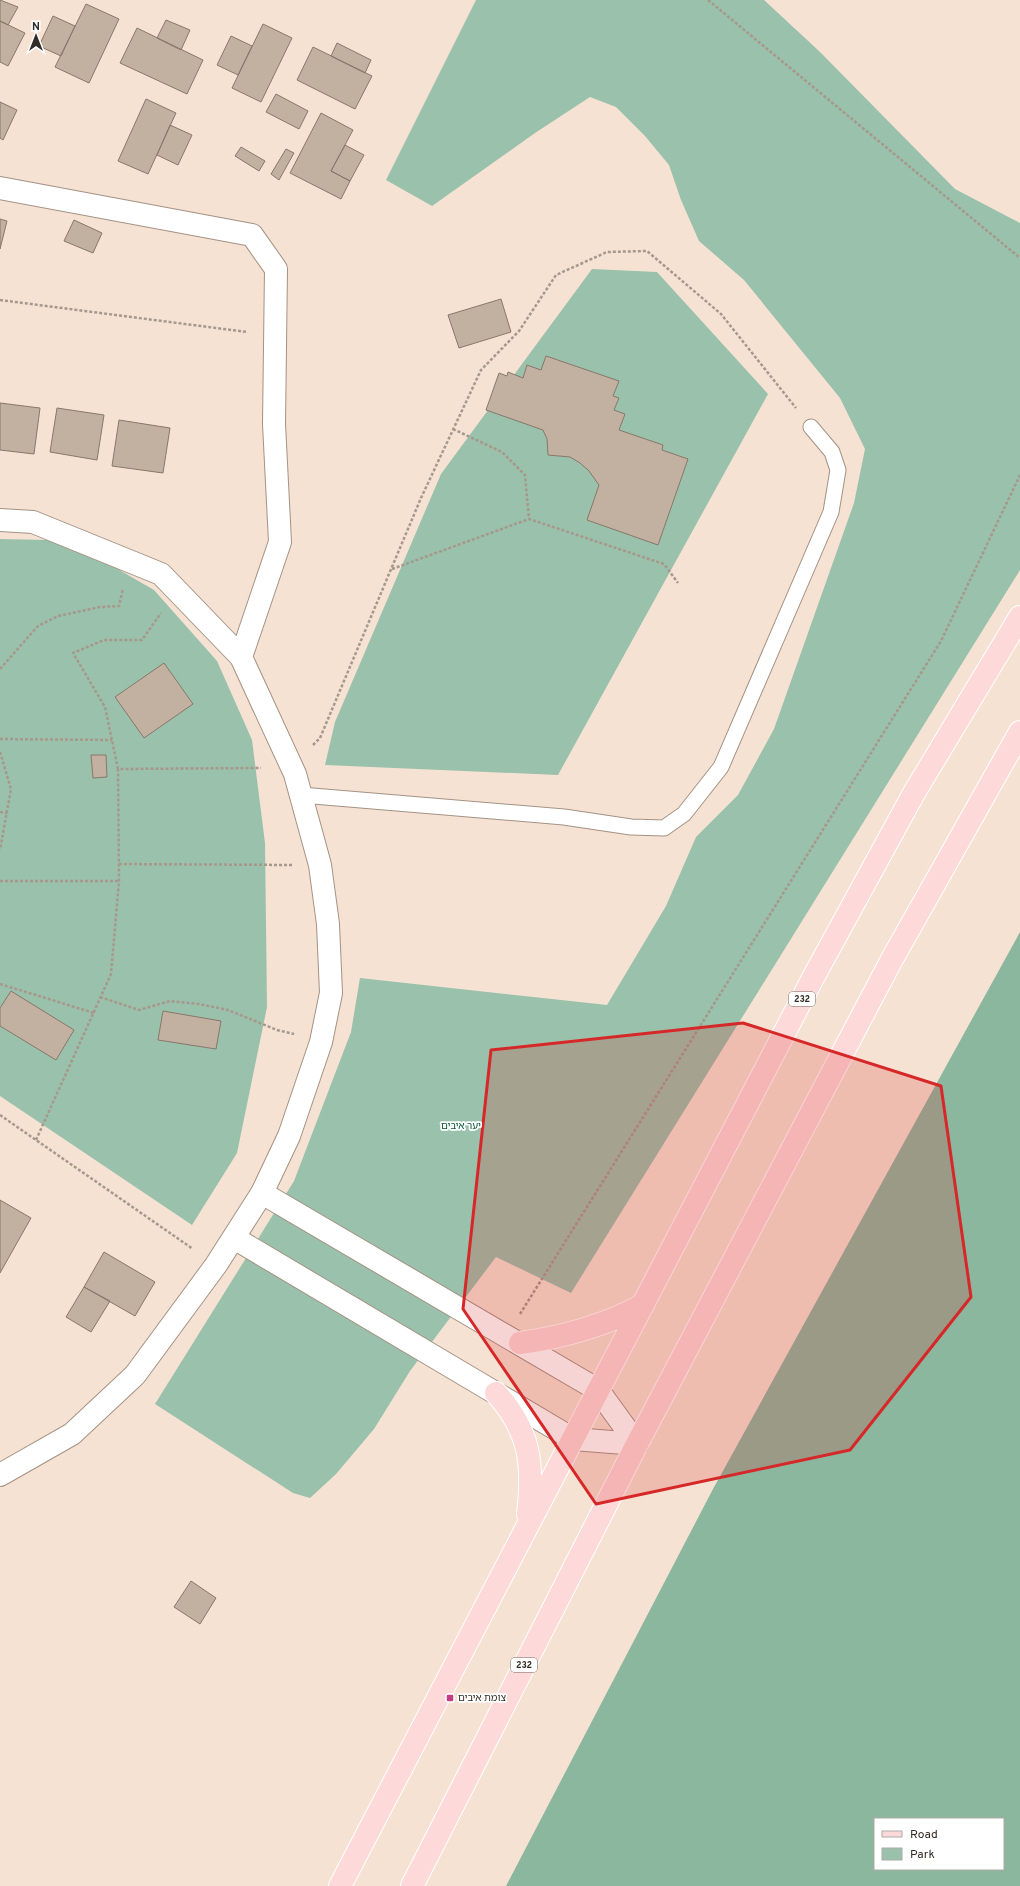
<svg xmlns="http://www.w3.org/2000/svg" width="1020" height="1886" font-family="Overpass,'Noto Sans Hebrew',sans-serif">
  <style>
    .green { fill: #9ac1ab }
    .forest { fill: #8cb79f; fill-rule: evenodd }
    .building { fill: #c2b0a1; stroke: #887869 }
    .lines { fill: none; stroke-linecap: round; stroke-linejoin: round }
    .lane-casing { stroke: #a49284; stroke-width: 17 }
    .street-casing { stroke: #a49284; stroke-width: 24 }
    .secondary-casing { stroke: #a49284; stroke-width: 24 }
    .primary-casing { stroke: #fff; stroke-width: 24 }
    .path { stroke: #a6988d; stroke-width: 2.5; stroke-dasharray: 3 2; stroke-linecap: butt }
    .lane { stroke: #fff; stroke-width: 15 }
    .street { stroke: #fff; stroke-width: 22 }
    .secondary { stroke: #fff; stroke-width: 22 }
    .primary { stroke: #fed9d9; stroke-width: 22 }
    .marked { fill: #d62828; fill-opacity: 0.2; stroke: #d62828; stroke-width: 3; stroke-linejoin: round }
    .poi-dot { fill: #c23e83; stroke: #fff; stroke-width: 1.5 }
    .labels { text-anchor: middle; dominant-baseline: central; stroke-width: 3.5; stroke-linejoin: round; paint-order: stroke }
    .shield { fill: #fff; stroke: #706b67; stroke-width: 1 }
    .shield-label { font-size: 9px; font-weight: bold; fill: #332c26 }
    .park-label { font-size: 10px; fill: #075537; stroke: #fff }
    .poi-label { font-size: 10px; fill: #332c26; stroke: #fff; text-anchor: start }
  </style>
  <rect width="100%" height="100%" fill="#f5e2d3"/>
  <!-- green -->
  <path class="green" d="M476 0H764L819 51 955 189 1020 223V570L571 1293 496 1257 410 1371 374 1429 336 1474 310 1498 293 1493 155 1404 294 1181 351 1032 360 978 607 1005 666 906 696 837 738 795 774 729 854 503 865 449 840 398 744 280 699 241 681 200 669 165 645 136 616 107 590 97 535 133 432 206 386 180Z
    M592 269 657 272 768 394 558 775 325 765 335 722 441 474Z
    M0 539 48 540 102 560 154 590 217 661 252 740 265 843 267 1007 237 1153 192 1225 0 1096Z"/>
  <!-- forest -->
  <path class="forest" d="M1020 932V1886H506L713 1489ZM875 1819H1003V1869H875Z"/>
  <!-- building -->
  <path class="building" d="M0 0 18 7 8 25 0 21Z
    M86 4 119 19 89 83 55 67Z
    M53 16 75 26 61 56 39 46Z
    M166 20 190 30 181 50 157 38Z
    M0 21 25 33 8 66 0 62Z
    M263 24 292 38 261 102 232 88Z
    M137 28 203 60 187 94 120 63Z
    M231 36 252 46 238 75 217 65Z
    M337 43 371 60 365 73 331 56Z
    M313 47 372 76 355 109 297 80Z
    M276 94 308 111 299 129 266 112Z
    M146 99 176 113 148 174 118 161Z
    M0 102 17 110 3 140 0 138Z
    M321 113 353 130 331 171 350 181 341 199 290 173Z
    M170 125 192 135 178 165 157 155Z
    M345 145 364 155 350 181 331 171Z
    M241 147 265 161 259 171 235 156Z
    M286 149 294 153 279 180 271 174Z
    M0 219 7 221 0 249Z
    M74 220 102 233 93 253 64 241Z
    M501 299 511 332 459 348 448 315Z
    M546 356 619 381 613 396 619 398 614 410 625 414 619 430 663 445 662 450 688 459 658 545 587 520 599 485 589 471 580 463 570 457 548 455 547 439 543 430 486 410 499 373 507 376 508 372 523 378 527 365 541 370Z
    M0 403 40 408 34 454 0 450Z
    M57 408 104 415 97 460 50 452Z
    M119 420 170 428 163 473 112 466Z
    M164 663 193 704 144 738 115 697Z
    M91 755H106L107 777 93 778Z
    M11 991 74 1030 56 1060 0 1026V1008Z
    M163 1011 221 1021 216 1049 158 1040Z
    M0 1200 31 1218 0 1273Z
    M104 1252 155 1282 135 1316 84 1287Z
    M84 1287 110 1301 91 1332 66 1317Z
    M191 1581 216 1598 200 1624 174 1607Z"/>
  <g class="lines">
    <!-- lane casing -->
    <g class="lane-casing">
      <path id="lane" d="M301 795 564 817 631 827 664 828 684 814 721 767 831 512 838 470 832 452 811 427"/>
    </g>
    <!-- street casing -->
    <g class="street-casing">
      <path id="street" d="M0 188 252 235 276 269 274 424 280 542 241 657
        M0 520 33 522 161 574 241 657 295 774 320 865 328 924 331 993 321 1042 289 1136 262 1193 216 1265 135 1375 72 1434 0 1475"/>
    </g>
    <!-- secondary casing -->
    <g class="secondary-casing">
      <path id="secondary" d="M262 1193 598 1390 637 1444
        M234 1238 573 1439 637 1444"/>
    </g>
    <!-- primary casing -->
    <g class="primary-casing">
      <path id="primary" d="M520 1343C564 1337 604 1326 643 1305
        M496 1393C530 1431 534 1464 528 1514
        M340 1886 814 976 914 793 1020 617
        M412 1886 637 1444 891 961 1020 732"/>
    </g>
    <!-- path -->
    <path class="path" d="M708 0 1020 258
      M0 300 247 332
      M453 429 502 452 525 475 529 519
      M392 569 529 519 664 564 678 583
      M0 669 38 626 58 616 100 607 119 606 123 589
      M0 739 112 740
      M313 745 320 738 421 498 481 370 519 331 556 275 607 252 647 251 721 314 796 408
      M0 752 11 789 0 850
      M118 769 105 707 73 653 104 640H142L161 613
      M0 812 7 813
      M119 864 292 865
      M0 881H119
      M0 984 94 1013
      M100 997 139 1010 170 1001 199 1004 228 1010 277 1030 294 1034
      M0 1115 193 1249
      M36 1140 111 974 119 881 118 769 261 768
      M520 1314 941 641 1020 475"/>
    <!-- lane -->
    <use href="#lane" class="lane"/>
    <!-- street -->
    <use href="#street" class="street"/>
    <!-- secondary -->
    <use href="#secondary" class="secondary"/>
    <!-- primary -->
    <use href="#primary" class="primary"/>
  </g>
  <!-- marked area -->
  <path class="marked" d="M743 1023 941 1086 971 1297 850 1450 596 1504 463 1309 491 1050Z"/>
  <!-- markers -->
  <rect class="poi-dot" x="446" y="1694" width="8" height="8" rx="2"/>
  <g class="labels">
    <!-- shield labels -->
    <g class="shield">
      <rect x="789" y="992" width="26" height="14" rx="3"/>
      <rect x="511" y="1658" width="26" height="14" rx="3"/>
    </g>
    <g class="shield-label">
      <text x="802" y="999">232</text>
      <text x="524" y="1665">232</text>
    </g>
    <!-- park labels -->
    <g class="park-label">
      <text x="461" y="1126">יער איבים</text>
    </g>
    <!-- poi labels -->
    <g class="poi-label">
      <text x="458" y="1698">צומת איבים</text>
    </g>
  </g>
  <!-- legend -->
  <rect x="874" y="1818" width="130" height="52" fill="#ffffff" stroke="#adaba8"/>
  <rect x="882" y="1831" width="20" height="6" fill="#fed9d9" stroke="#adaba8"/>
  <text x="910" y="1838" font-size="12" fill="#332c26">Road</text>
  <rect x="882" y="1848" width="20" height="12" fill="#9ac1ab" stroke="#adaba8"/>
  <text x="910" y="1858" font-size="12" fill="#332c26">Park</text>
  <!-- north arrow -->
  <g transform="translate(36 36)" stroke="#ffffff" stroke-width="3" paint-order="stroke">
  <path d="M0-3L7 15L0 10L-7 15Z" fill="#332c26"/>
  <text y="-6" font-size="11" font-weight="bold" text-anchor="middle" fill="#332c26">N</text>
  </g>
</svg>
